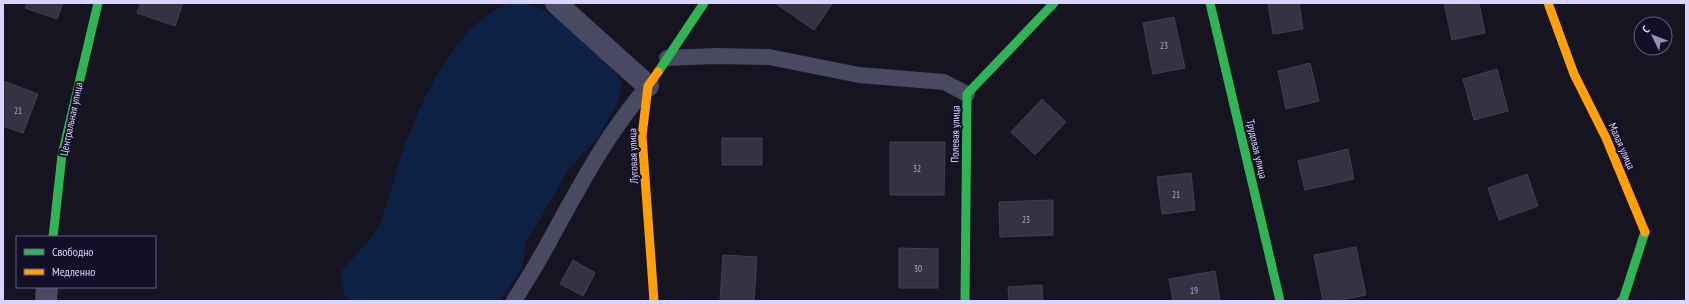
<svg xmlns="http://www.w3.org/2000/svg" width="1689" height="304" font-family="'PT Sans Narrow',sans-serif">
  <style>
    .water { fill: #0d2144 }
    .building { fill: #343243; stroke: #433f54 }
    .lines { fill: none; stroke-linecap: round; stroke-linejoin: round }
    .lane { stroke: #4a4962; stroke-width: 16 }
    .street { stroke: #4a4962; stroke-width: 22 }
    .fast { stroke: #30b455; stroke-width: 9 }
    .slow { stroke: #ff9f0a; stroke-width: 9 }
    .labels { text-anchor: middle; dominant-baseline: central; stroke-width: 4; stroke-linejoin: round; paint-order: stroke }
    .number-label { font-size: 9px; fill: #b0acd0 }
    .street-label { font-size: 11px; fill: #d9d4ff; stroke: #130f26 }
  </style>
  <rect width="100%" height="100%" fill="#161421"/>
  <!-- water -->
  <path class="water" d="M510 3H525L544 10 573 30 611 67 622 84 618 103 598 137 569 169 526 243 522 268 500 301H351L345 297 340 273C350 261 375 235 380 223 390 199 395 172 404 148 422 99 457 22 510 3Z"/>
  <!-- building -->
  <path class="building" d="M27 3H63L57 19 25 8Z
    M141 3H183L175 26 137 13Z
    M775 3H833L814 30Z
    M1268 3H1299L1303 29 1273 34Z
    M1444 3H1479L1485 33 1452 40Z
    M1174 17 1185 68 1153 74 1143 23Z
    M1310 63 1319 101 1286 109 1278 71Z
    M1497 69 1508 111 1474 120 1463 79Z
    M3 81 38 94 23 133 3 126Z
    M1042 99 1066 122 1035 155 1011 132Z
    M722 138H762V165H722Z
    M890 142H945L944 195H890Z
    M1348 149 1354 179 1305 190 1298 161Z
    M1191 173 1195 210 1162 214 1157 177Z
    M1527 174 1538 206 1499 220 1488 188Z
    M1053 200V235L1000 237 999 202Z
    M1356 247 1366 295 1336 301H1323L1314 255Z
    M899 248 938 249V288H899Z
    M723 255 757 257 754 301H720Z
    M573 260 595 273 583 296 560 284Z
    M1215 271 1220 301H1173L1169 279Z
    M1042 285 1043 301H1009L1008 287Z"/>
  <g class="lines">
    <!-- lane -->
    <path class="lane" d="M667 58 716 56 769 57 859 75 944 82 967 94
      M514 301C526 281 539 261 550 240 579 187 608 132 648 86"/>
    <!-- street -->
    <path class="street" d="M556 3 648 86
      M46 301 47 287"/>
    <!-- fast -->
    <path class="fast" d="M1210 3 1280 301
      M658 72 704 3
      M53 237 62 155 98 3
      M965 301 967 94 1054 3
      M1621 301 1623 300 1645 232"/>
    <!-- slow -->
    <path class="slow" d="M1548 3 1574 74 1606 138 1645 232
      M654 301 642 136 648 86 658 72"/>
  </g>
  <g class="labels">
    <!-- number labels -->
    <g class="number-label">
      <text x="1164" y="45">23</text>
      <text x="18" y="110">21</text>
      <text x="917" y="168">32</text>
      <text x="1176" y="194">21</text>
      <text x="1026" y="219">23</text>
      <text x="918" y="268">30</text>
      <text x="1194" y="290">19</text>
    </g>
    <!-- street labels -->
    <g class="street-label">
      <text transform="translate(71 119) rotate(-78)">Центральная улица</text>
      <text transform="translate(955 134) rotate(-89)">Полевая улица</text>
      <text transform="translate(1622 146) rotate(66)">Малая улица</text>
      <text transform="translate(1257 149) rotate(77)">Трудовая улица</text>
      <text transform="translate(633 156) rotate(-92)">Луговая улица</text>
    </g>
  </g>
  <!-- border -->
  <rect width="1689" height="304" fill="none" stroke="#d9d4ff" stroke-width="8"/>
  <!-- legend -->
  <rect x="16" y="236" width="140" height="52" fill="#130f26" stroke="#625e7d"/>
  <rect x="24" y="249" width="20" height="6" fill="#30b455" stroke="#625e7d"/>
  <text x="52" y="256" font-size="12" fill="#d9d4ff">Свободно</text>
  <rect x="24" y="269" width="20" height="6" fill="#ff9f0a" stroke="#625e7d"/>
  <text x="52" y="276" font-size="12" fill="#d9d4ff">Медленно</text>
  <!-- north arrow -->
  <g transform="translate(1653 36) rotate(313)"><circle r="19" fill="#130f26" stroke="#625e7d"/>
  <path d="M0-3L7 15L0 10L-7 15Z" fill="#9591b1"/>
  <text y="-6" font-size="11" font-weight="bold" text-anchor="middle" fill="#d9d4ff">С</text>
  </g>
</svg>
